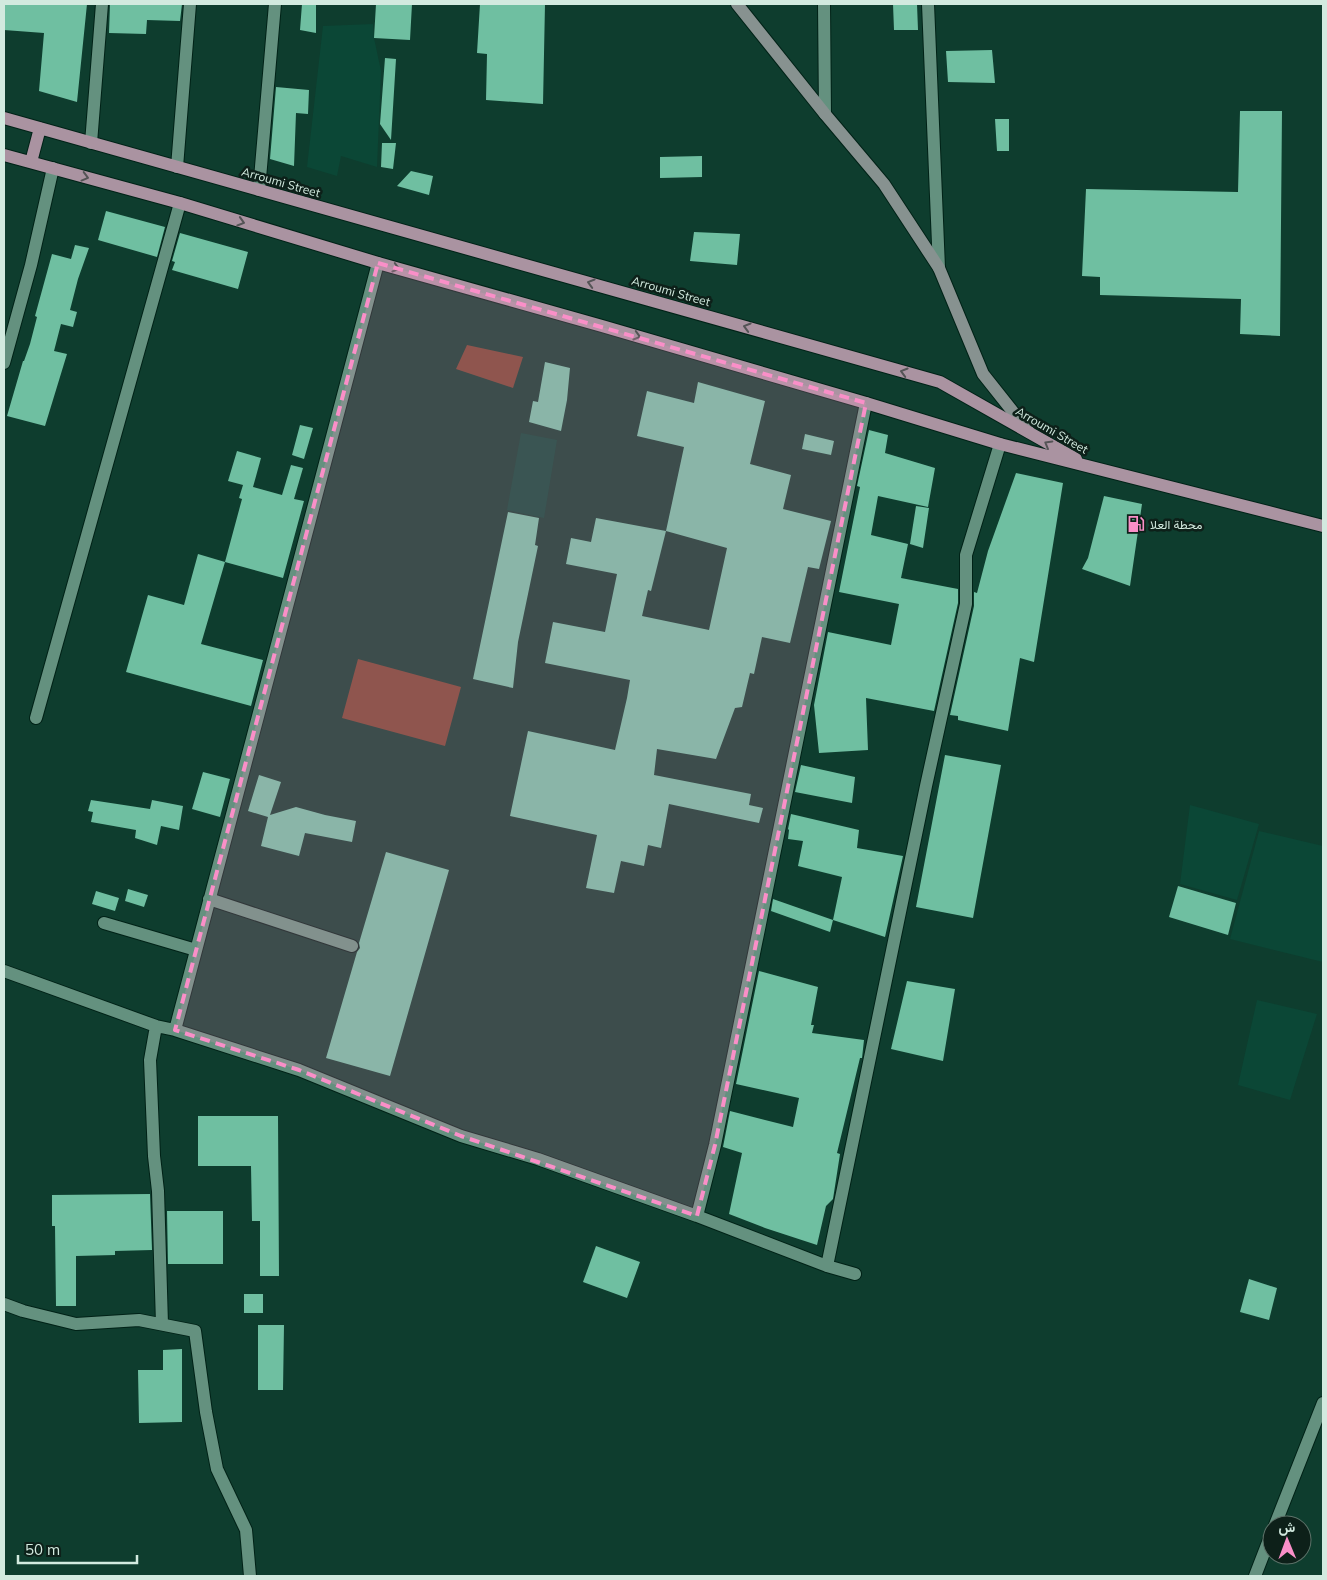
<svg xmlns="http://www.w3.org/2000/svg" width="1327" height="1580" font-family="Mulish,Vazirmatn,sans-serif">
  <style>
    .built { fill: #0b4736 }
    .green { fill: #754730 }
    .building { fill: #6fbfa1; fill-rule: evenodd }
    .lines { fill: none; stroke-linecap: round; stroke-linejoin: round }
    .street-casing { stroke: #002217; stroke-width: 14 }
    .secondary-casing { stroke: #002217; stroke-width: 14 }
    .primary-casing { stroke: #002217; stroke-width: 14 }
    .street { stroke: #64917f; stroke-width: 12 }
    .secondary { stroke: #879290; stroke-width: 12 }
    .primary { stroke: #aa93a1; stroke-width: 12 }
    .oneway { stroke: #545456 }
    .marked { fill: #fa8fc8; fill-opacity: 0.2; stroke: #fa8fc8; stroke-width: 4; stroke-dasharray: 10 6; stroke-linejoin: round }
    .labels { text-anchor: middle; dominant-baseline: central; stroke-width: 5; stroke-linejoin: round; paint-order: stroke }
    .street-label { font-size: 12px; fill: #d2eadf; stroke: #0d2019 }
    .poi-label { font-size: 12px; fill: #d2eadf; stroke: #0d2019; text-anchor: start }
  </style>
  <rect width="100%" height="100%" fill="#0e3d2e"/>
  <!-- built -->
  <path class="built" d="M373 24 374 38 381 71 377 167 341 156 337 176 307 167 323 26Z
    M521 433 557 440 544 518 507 510Z
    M1190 805 1259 824 1237 900 1180 884Z
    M1259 831 1323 846V962L1230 939Z
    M1257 1000 1317 1014 1290 1100 1238 1085Z"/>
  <!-- green -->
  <path class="green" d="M467 345 523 357 513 388 456 369Z
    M358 659 461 687 445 746 342 718Z"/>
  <!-- building -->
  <path class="building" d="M4 4H87L77 102 39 91 44 33 4 30Z
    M110 4H182L180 21 147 20 146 34 109 33Z
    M302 4H316V33L300 30Z
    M376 4H412L410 40 374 38Z
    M480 4H545L543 104 486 100 487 54 477 53Z
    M893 4H917L918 30H894Z
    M992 50 995 83 948 82 946 51Z
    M385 58 396 59 391 140 380 124Z
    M276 87 309 90 308 114 296 113 294 166 270 159Z
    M1240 111H1282L1280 336 1240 334 1241 299 1100 295V277L1082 276 1086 189 1238 192Z
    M995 119H1009V151H997Z
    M382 143H396L393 169 381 167Z
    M702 156V177L660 178V157Z
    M411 171 433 176 429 195 397 186Z
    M106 211 165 227 157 257 98 240Z
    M694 232 740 234 737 265 690 261Z
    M180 233 248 252 238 289 172 270 175 262 172 261Z
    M75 245 89 248 78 279 70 310 77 312 73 327 61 324 54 351 67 354 45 426 7 416 23 361H24L30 344 37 317 35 316 52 254 71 259Z
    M545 362 570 368 567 400 561 431 529 422 533 401 538 402Z
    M698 382 765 401 750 464 791 475 783 509 831 521 819 569 808 567 790 643 762 637 754 674 750 673 742 707 735 708 716 759 657 749 654 775 751 794 749 805 763 808 759 823 669 804 661 848 648 845 644 866 621 861 614 893 586 888 597 835 510 816 528 731 615 750 627 698 630 680 545 663 553 622 605 632 617 574 566 564 571 538 591 542 596 518 666 531 684 447 637 436 647 391 694 403ZM666 531 727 548 709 630 642 616 648 590 651 591Z
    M300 425 313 428 304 459 292 455Z
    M869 430 888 435 885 453 935 468 928 507 878 496 871 535 908 544 901 578 958 589V603L934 711 866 698 868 750 819 753 814 705 828 632 891 645 899 604 839 592 860 487 857 486Z
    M805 434 834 441 831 455 802 449Z
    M237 451 261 458 253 487 282 495 291 465 303 468 294 499 304 501 283 578 225 562 242 499 239 498 243 485 228 481Z
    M1016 473 1063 483 1034 662 1020 658 1008 731 958 720V716L950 715 974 606V592L977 593 988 551Z
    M1104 496 1142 504 1130 586 1082 569 1088 558Z
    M916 506 929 508 923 548 910 544Z
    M508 512 539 518 535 545 538 546 518 642 513 688 473 679Z
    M198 554 225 562 201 644 263 660 251 706 126 672 148 595 184 605Z
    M945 755 1001 765 973 918 916 907Z
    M801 765 855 777 852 803 795 792Z
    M203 772 230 779 220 817 192 809Z
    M259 775 281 782 270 815 296 807 325 815 356 821 352 842 305 833 299 856 261 846 268 817 248 811Z
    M91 800 150 809 152 800 183 806 179 830 161 826 157 845 135 838 136 830 91 822 93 812 88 811Z
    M791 814 859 830 857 848 903 856 885 937 833 920 842 877 798 866 803 841 788 839 789 830 788 829Z
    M386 852 449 870 390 1076 326 1058 357 952 360 948 359 943Z
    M1178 886 1236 903 1228 935 1169 917Z
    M128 889 148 895 144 907 125 901Z
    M96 891 119 898 115 911 92 904Z
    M773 899 833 920 830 932 771 911Z
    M759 971 818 987 811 1025H814L812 1033 864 1040 862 1058H860L837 1153 840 1154 833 1199 826 1206 817 1245 765 1228 729 1214 742 1153 723 1147 730 1111 793 1127 799 1098 736 1084Z
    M907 981 955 989 943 1061 891 1049Z
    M198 1116H278L279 1276H260V1221H252L251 1166H198Z
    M150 1194 152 1250 115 1251V1255L76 1256V1306H56L55 1226H52V1195Z
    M167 1211H223V1264H168Z
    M596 1246 640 1262 627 1298 583 1282Z
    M1249 1279 1277 1288 1269 1320 1240 1312Z
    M244 1294H263V1313H244Z
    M258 1325H284L283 1390H258Z
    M182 1349V1422L139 1423 138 1370H163V1350Z"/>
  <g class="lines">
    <!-- street casing -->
    <g class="street-casing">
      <path id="street" d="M824 4 825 114
        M928 4 939 268
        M91 143 102 4
        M177 167 190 4
        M259 190 275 4
        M4 363 31 265 53 168
        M36 718 180 203
        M209 899 352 946
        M104 923 196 950
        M4 971 156 1026 175 1030 299 1070 461 1136 538 1159 697 1216 827 1266 855 1274
        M156 1026 150 1060 154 1156 158 1191 162 1324
        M175 1030 378 263
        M697 1216 715 1145 866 403
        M827 1266 926 786 966 604V555L1000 444
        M4 1304 23 1311 76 1324 139 1320 195 1331 206 1412 217 1469 246 1530 250 1576
        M1275 1525 1323 1403
        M1255 1576 1272 1532"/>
    </g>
    <!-- secondary casing -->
    <g class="secondary-casing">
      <path id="secondary" d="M737 4 825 114 884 184 939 268 983 374 1029 432"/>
    </g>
    <!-- primary casing -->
    <g class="primary-casing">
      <path id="primary" d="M4 118 940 382 1076 459
        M4 155 180 203 378 263 602 326 866 403 1000 444 1323 526
        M31 162 40 128"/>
    </g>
    <!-- street -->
    <use href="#street" class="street"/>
    <!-- secondary -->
    <use href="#secondary" class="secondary"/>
    <!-- primary -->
    <use href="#primary" class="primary"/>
  </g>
  <!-- one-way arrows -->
  <defs><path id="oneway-chevron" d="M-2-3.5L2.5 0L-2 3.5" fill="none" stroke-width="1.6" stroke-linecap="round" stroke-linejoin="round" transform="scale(1.25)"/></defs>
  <g class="oneway">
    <use href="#oneway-chevron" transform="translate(85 177) rotate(15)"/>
    <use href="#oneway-chevron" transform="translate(241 222) rotate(17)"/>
    <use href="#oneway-chevron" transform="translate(396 268) rotate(16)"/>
    <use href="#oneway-chevron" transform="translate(591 283) rotate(-164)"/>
    <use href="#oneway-chevron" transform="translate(747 327) rotate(-164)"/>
    <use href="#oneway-chevron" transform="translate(637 336) rotate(16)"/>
    <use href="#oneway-chevron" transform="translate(904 372) rotate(-164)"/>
    <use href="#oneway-chevron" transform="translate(1048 444) rotate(-150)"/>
  </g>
  <!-- marked area -->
  <path class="marked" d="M378 263 866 403 715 1145 697 1216 461 1136 299 1070 175 1030Z"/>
  <!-- icons -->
  <defs>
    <g id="fuel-bare" transform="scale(1.35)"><path d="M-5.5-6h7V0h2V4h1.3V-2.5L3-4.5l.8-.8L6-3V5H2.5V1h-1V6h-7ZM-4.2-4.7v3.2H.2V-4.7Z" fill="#fa8fc8" stroke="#0d2019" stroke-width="2.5" paint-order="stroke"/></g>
  </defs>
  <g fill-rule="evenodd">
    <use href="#fuel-bare" x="1136" y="524"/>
  </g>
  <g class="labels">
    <!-- street labels -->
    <g class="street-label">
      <text transform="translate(281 182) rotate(16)">Arroumi Street</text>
      <text transform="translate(671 291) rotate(16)">Arroumi Street</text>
      <text transform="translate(1052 430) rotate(30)">Arroumi Street</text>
    </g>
    <!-- poi labels -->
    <g class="poi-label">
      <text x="1150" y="524">محطة العلا</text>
    </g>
  </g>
  <!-- border -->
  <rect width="1327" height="1580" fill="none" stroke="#d2eadf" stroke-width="10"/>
  <!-- north arrow -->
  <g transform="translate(1287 1540) rotate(359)"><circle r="24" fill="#0d2019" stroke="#5c7168"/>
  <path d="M0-4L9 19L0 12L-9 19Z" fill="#fa8fc8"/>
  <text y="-8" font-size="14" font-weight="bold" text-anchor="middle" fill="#d2eadf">ش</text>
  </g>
  <!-- scale -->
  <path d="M18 1555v8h119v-8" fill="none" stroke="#d2eadf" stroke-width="2.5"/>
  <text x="25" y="1555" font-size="15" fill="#d2eadf" stroke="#0d2019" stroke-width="4" paint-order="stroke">50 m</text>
</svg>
